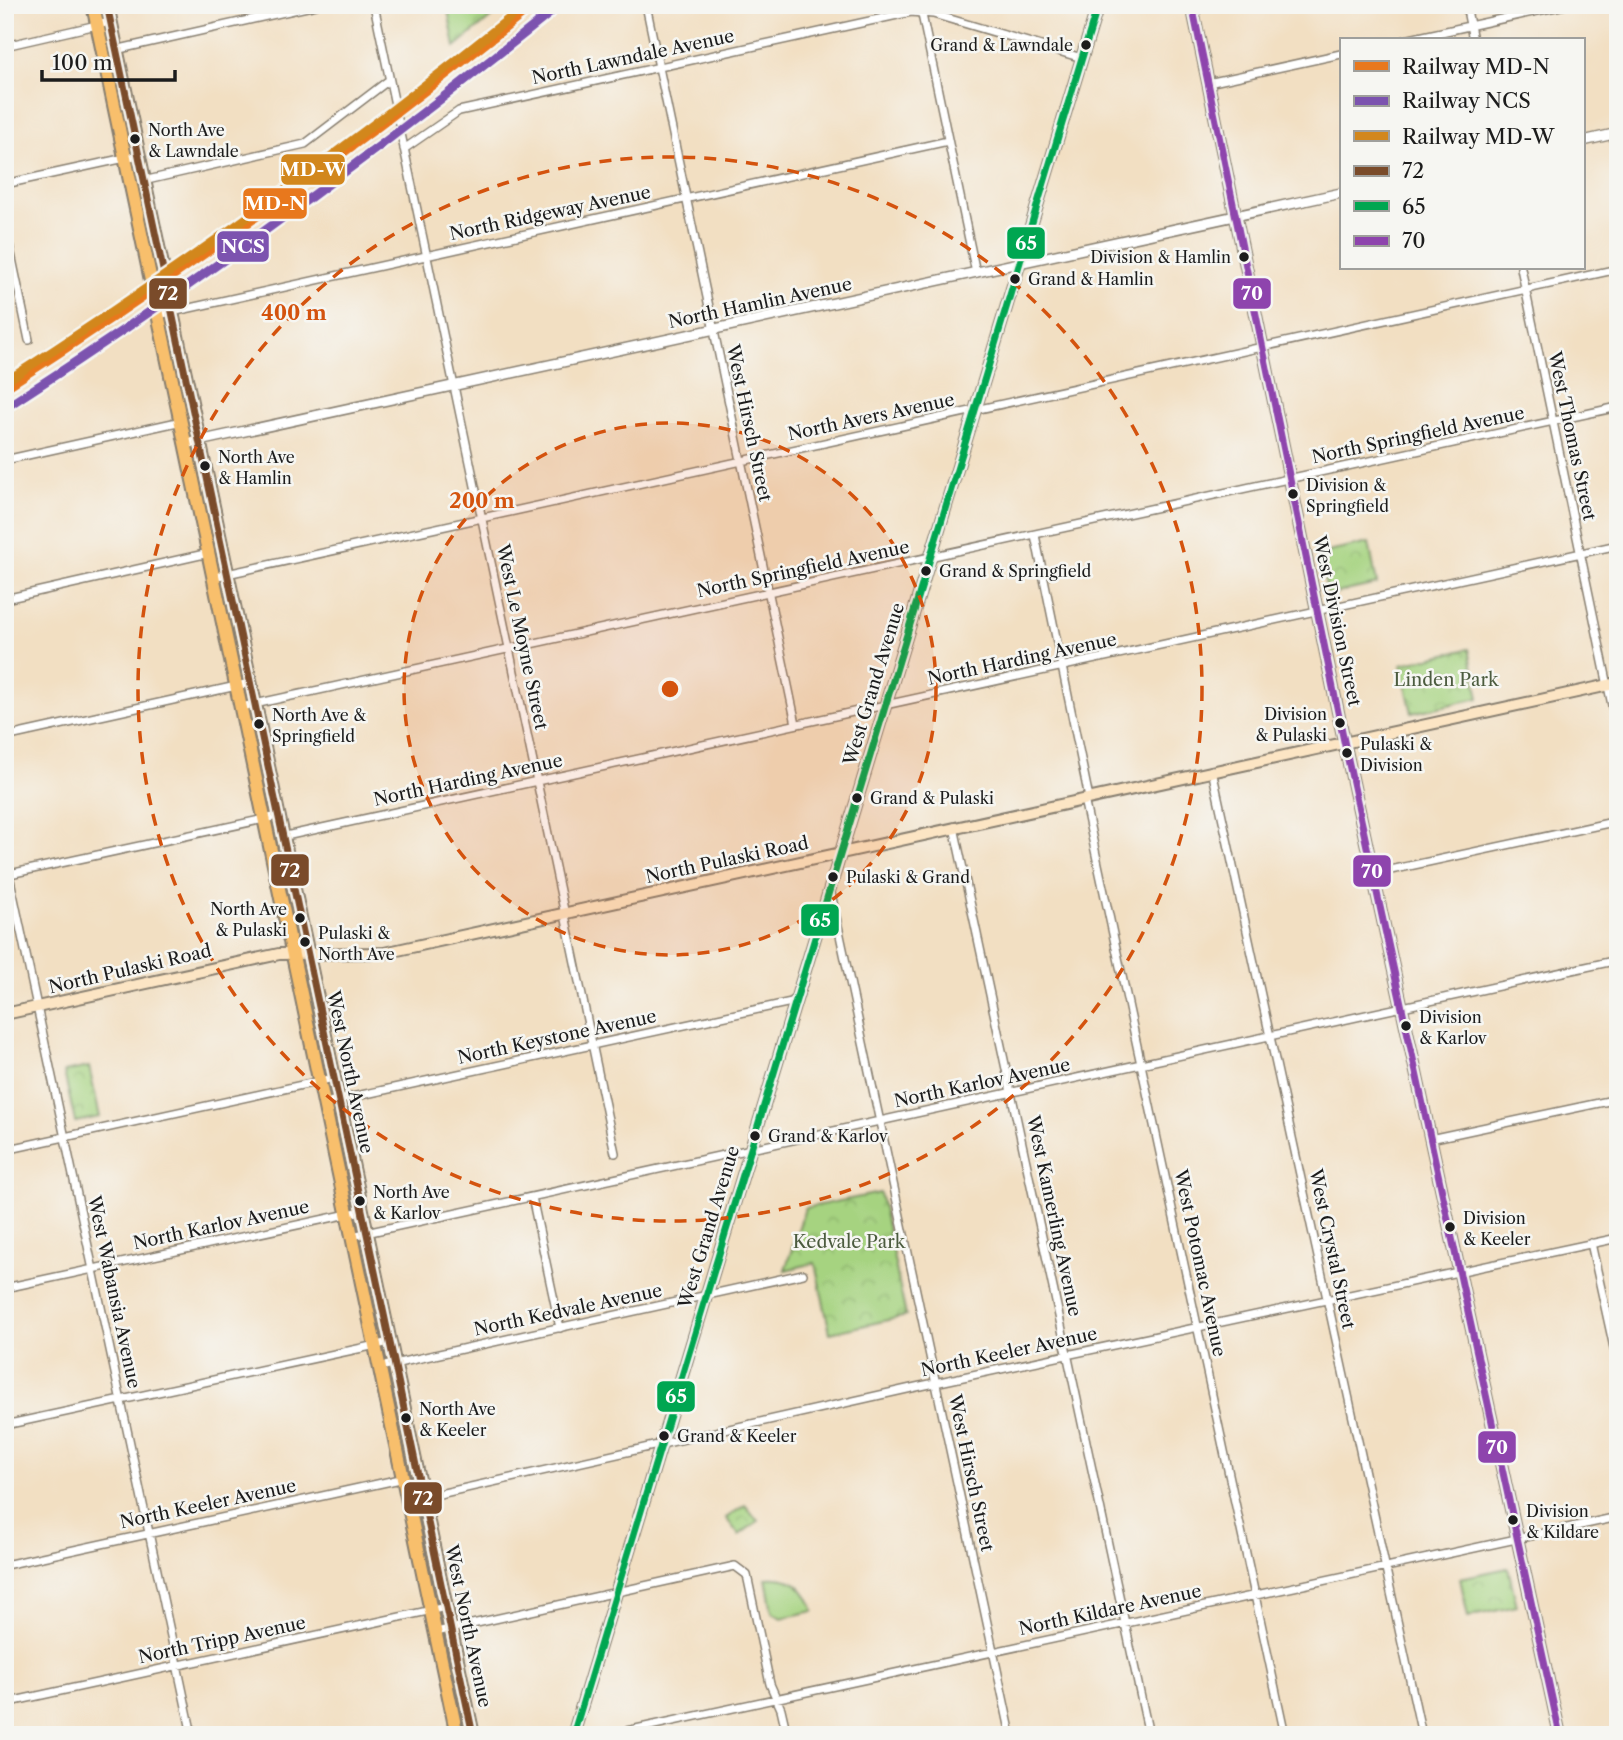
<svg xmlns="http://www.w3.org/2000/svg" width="1623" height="1740" font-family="'Libre Caslon Text',serif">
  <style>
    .grass { fill: #a6d380; stroke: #61784e; stroke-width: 2 }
    .park { fill: url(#park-crowns); stroke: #61784e; stroke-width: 2 }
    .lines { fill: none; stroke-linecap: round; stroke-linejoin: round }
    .minor-casing { stroke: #877e6f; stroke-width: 10 }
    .tertiary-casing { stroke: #877e6f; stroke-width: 12 }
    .secondary-casing { stroke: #877e6f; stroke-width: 14 }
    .primary-casing { stroke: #877e6f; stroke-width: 16 }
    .minor { stroke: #fff; stroke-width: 7 }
    .tertiary { stroke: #fff; stroke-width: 9 }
    .secondary { stroke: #fce5c4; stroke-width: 10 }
    .primary { stroke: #f8bf6c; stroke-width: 12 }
    .bus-1-casing { stroke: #f6f6f2; stroke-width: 12 }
    .bus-2-casing { stroke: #f6f6f2; stroke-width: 12 }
    .bus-3-casing { stroke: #f6f6f2; stroke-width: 12 }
    .bus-1 { stroke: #7a4b2a; stroke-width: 7 }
    .bus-2 { stroke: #00a651; stroke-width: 7 }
    .bus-3 { stroke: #8e44ad; stroke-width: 7 }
    .rail-1-casing { stroke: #f6f6f2; stroke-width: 14 }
    .rail-2-casing { stroke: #f6f6f2; stroke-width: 14 }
    .rail-3-casing { stroke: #f6f6f2; stroke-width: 14 }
    .rail-1 { stroke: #e8781d; stroke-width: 9 }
    .rail-2 { stroke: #7c53af; stroke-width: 9 }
    .rail-3 { stroke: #d2871d; stroke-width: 9 }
    .ring { fill: none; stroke: #d4530e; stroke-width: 3.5; stroke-dasharray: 12 9 }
    .bus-dot { fill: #1c1c1c; stroke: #f6f6f2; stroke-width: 2.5 }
    .labels { text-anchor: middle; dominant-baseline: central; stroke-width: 5; stroke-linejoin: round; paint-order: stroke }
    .bus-label { font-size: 16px; fill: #1c1c1c; stroke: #f6f6f2; text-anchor: start }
    .street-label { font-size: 18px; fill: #1c1c1c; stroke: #f6f6f2 }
    .park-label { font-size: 18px; fill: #4c5c3f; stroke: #f6f6f2 }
    .centre { fill: #d4530e; stroke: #f6f6f2; stroke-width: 3.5 }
    .ring-label { font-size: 21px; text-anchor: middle; font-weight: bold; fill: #d4530e; stroke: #f6f6f2; stroke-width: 5; stroke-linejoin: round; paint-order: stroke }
    .line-badge { stroke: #f6f6f2; stroke-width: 2.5 }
    .badge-label { font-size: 19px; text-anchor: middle; font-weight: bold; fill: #fff }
  </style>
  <defs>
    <pattern id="park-crowns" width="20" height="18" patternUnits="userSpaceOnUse" patternTransform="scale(1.75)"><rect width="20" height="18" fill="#a6d380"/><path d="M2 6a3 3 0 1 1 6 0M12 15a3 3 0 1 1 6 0" fill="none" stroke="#8eb56e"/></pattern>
  </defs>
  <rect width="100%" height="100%" fill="#f6f6f2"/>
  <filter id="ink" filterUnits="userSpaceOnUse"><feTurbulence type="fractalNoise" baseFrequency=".0143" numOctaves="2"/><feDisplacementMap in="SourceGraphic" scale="14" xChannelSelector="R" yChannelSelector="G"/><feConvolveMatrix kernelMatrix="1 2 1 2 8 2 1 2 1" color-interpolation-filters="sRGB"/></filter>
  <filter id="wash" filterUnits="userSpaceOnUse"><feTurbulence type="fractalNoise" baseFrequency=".00686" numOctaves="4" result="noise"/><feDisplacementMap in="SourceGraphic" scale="28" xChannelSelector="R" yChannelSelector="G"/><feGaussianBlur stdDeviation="1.57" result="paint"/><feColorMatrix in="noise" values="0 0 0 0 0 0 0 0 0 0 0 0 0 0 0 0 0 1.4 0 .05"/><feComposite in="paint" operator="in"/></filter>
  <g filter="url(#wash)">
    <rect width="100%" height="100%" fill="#f2dfc2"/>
    <!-- grass -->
    <path class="grass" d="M766 1578C793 1576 805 1586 814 1611L781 1618 772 1612Z"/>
    <!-- park -->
    <path class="park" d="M447 5H506L455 47Z
      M1369 543 1377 584 1328 595 1319 554Z
      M1469 649 1479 698 1412 713 1401 664Z
      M89 1067 100 1117 75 1122 64 1072Z
      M880 1193 906 1316 830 1333 815 1263 785 1270 805 1208Z
      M745 1505 758 1521 739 1535 726 1518Z
      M1508 1568 1517 1606 1468 1617 1460 1578Z"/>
  </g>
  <g filter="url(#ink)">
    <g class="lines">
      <!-- minor casing -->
      <g class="minor-casing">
        <path id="minor" d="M374 5 615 1153
          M646 5 796 724
          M920 5 976 273
          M1466 5 1473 40
          M1405 40 1565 5
          M5 46 110 22
          M115 50 316 5
          M1208 83 1341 54
          M404 149 459 111 911 12 933 14 1082 58
          M143 181 305 144 389 80
          M5 184 139 155
          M5 225 29 340
          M1521 268 1618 734
          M158 315 948 141
          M5 460 182 421
          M1035 535 1089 798
          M213 577 1618 269
          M5 599 209 553
          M241 707 1618 407
          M5 737 250 683
          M1212 770 1422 1735
          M1084 799 1285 1735
          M954 827 1149 1735
          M281 837 1618 545
          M5 856 192 1735
          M1372 874 1618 821
          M5 875 278 816
          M831 893 1011 1735
          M324 1103 796 1001
          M1430 1139 1618 1099
          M5 1150 334 1078
          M532 1197 560 1328
          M352 1236 1618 960
          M1591 1243 1618 1366
          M5 1288 362 1211
          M380 1367 803 1274
          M5 1425 390 1342
          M408 1501 916 1387 1618 1238
          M5 1565 405 1478
          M436 1632 735 1566 747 1575 770 1684 781 1709 787 1735
          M5 1703 446 1607
          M608 1735 1618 1517"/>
      </g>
      <!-- tertiary casing -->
      <g class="tertiary-casing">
        <path id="tertiary" d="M1583 141 1618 133
          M185 444 1341 193"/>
      </g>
      <!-- secondary casing -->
      <g class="secondary-casing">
        <path id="secondary" d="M1192 5 1344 741 1560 1735
          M5 1014 279 954 384 953 1618 683
          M573 1735 1098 5"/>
      </g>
      <!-- primary casing -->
      <g class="primary-casing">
        <path id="primary" d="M93 5 457 1735
          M107 5 473 1735"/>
      </g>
      <!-- minor -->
      <use href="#minor" class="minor"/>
      <!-- tertiary -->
      <use href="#tertiary" class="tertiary"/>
      <!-- secondary -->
      <use href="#secondary" class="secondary"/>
      <!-- primary -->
      <use href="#primary" class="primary"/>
      <!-- bus-1 casing -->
      <g class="bus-1-casing">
        <path id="bus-1" d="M107 5 473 1735"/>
      </g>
      <!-- bus-2 casing -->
      <g class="bus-2-casing">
        <path id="bus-2" d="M573 1735 1098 5"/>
      </g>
      <!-- bus-3 casing -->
      <g class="bus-3-casing">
        <path id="bus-3" d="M1192 5 1344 741 1560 1735"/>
      </g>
      <!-- bus-1 -->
      <use href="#bus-1" class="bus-1"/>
      <!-- bus-2 -->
      <use href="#bus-2" class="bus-2"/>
      <!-- bus-3 -->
      <use href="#bus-3" class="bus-3"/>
      <!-- rail-1 casing -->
      <g class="rail-1-casing">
        <path id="rail-1" d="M5 388C189 270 364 142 534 5"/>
      </g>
      <!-- rail-2 casing -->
      <g class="rail-2-casing">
        <path id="rail-2" d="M11 404C198 284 376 153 550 13"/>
      </g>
      <!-- rail-3 casing -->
      <g class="rail-3-casing">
        <path id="rail-3" d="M5 382C186 266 359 140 526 5"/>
      </g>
      <!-- rail-1 -->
      <use href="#rail-1" class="rail-1"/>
      <!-- rail-2 -->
      <use href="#rail-2" class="rail-2"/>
      <!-- rail-3 -->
      <use href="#rail-3" class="rail-3"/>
    </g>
  </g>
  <!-- distance rings -->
  <circle cx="670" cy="689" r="266" fill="#d4530e" fill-opacity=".12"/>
  <g class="ring">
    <circle cx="670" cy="689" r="266"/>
    <circle cx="670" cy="689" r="532"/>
  </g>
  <!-- markers -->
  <g class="bus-dot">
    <circle cx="1086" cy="45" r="6"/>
    <circle cx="135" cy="139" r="6"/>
    <circle cx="1244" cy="257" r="6"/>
    <circle cx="1015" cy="279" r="6"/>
    <circle cx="205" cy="466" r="6"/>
    <circle cx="1293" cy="494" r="6"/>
    <circle cx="926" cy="571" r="6"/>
    <circle cx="1340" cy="723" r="6"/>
    <circle cx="259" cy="724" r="6"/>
    <circle cx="1347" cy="753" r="6"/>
    <circle cx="857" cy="798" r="6"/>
    <circle cx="833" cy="877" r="6"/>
    <circle cx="300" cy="918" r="6"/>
    <circle cx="305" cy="942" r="6"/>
    <circle cx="1406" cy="1026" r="6"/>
    <circle cx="755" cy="1136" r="6"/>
    <circle cx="360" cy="1201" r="6"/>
    <circle cx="1450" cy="1227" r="6"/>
    <circle cx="406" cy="1418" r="6"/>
    <circle cx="664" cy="1436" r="6"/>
    <circle cx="1513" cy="1520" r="6"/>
  </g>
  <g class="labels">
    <!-- bus labels -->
    <g class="bus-label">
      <text x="1073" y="45" text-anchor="end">Grand &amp; Lawndale</text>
      <text x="148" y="130">North Ave<tspan x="148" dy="21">&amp; Lawndale</tspan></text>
      <text x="1231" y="257" text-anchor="end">Division &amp; Hamlin</text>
      <text x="1028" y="279">Grand &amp; Hamlin</text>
      <text x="218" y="457">North Ave<tspan x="218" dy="21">&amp; Hamlin</tspan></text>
      <text x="1306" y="485">Division &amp;<tspan x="1306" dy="21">Springfield</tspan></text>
      <text x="939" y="571">Grand &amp; Springfield</text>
      <text x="1327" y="714" text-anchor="end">Division<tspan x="1327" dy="21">&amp; Pulaski</tspan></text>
      <text x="272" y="715">North Ave &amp;<tspan x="272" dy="21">Springfield</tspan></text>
      <text x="1360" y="744">Pulaski &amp;<tspan x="1360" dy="21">Division</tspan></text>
      <text x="870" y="798">Grand &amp; Pulaski</text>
      <text x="846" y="877">Pulaski &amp; Grand</text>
      <text x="287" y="909" text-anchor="end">North Ave<tspan x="287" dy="21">&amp; Pulaski</tspan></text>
      <text x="318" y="933">Pulaski &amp;<tspan x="318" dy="21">North Ave</tspan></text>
      <text x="1419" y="1017">Division<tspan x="1419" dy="21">&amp; Karlov</tspan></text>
      <text x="768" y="1136">Grand &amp; Karlov</text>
      <text x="373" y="1192">North Ave<tspan x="373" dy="21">&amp; Karlov</tspan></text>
      <text x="1463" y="1218">Division<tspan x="1463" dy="21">&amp; Keeler</tspan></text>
      <text x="419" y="1409">North Ave<tspan x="419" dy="21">&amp; Keeler</tspan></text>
      <text x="677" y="1436">Grand &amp; Keeler</text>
      <text x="1526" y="1511">Division<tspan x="1526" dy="21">&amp; Kildare</tspan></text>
    </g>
    <!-- street labels -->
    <g class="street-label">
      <text transform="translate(633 57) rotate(-12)">North Lawndale Avenue</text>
      <text transform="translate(550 213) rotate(-12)">North Ridgeway Avenue</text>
      <text transform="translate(760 303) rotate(-12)">North Hamlin Avenue</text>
      <text transform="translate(871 417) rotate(-12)">North Avers Avenue</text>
      <text transform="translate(749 423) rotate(78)">West Hirsch Street</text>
      <text transform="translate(1418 435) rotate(-12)">North Springfield Avenue</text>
      <text transform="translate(1572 436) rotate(78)">West Thomas Street</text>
      <text transform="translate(803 569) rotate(-12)">North Springfield Avenue</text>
      <text transform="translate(1337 621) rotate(78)">West Division Street</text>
      <text transform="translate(522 637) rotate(78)">West Le Moyne Street</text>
      <text transform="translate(1022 659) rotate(-12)">North Harding Avenue</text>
      <text transform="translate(874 684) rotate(-73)">West Grand Avenue</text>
      <text transform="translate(468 780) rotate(-12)">North Harding Avenue</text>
      <text transform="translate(727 860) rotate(-12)">North Pulaski Road</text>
      <text transform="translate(130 969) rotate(-13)">North Pulaski Road</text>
      <text transform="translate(557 1037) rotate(-12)">North Keystone Avenue</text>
      <text transform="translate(350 1072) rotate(78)">West North Avenue</text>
      <text transform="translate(982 1083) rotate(-12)">North Karlov Avenue</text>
      <text transform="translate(1054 1216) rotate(78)">West Kamerling Avenue</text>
      <text transform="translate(221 1225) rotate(-12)">North Karlov Avenue</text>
      <text transform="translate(709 1227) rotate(-73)">West Grand Avenue</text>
      <text transform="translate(1332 1249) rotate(78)">West Crystal Street</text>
      <text transform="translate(1200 1263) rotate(78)">West Potomac Avenue</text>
      <text transform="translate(114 1292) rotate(78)">West Wabansia Avenue</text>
      <text transform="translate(568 1310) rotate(-12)">North Kedvale Avenue</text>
      <text transform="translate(1009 1352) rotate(-12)">North Keeler Avenue</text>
      <text transform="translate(971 1473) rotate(78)">West Hirsch Street</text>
      <text transform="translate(208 1504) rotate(-12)">North Keeler Avenue</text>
      <text transform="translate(1110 1610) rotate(-12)">North Kildare Avenue</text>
      <text transform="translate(468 1626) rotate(78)">West North Avenue</text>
      <text transform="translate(222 1640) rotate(-12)">North Tripp Avenue</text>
    </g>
    <!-- park labels -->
    <g class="park-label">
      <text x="1446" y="680">Linden Park</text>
      <text x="849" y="1242">Kedvale Park</text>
    </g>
  </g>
  <circle cx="670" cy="689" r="10" class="centre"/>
  <g class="ring-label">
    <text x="294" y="320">400 m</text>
    <text x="482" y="508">200 m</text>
  </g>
  <g class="line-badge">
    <rect x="280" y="153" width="66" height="33" rx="7" fill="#d2871d"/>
    <rect x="242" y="187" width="66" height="33" rx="7" fill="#e8781d"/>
    <rect x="1006" y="226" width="40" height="34" rx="7" fill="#00a651"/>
    <rect x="216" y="230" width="54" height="33" rx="7" fill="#7c53af"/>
    <rect x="148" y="277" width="40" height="33" rx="7" fill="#7a4b2a"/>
    <rect x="1232" y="277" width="40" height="33" rx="7" fill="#8e44ad"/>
    <rect x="270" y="853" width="40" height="34" rx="7" fill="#7a4b2a"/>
    <rect x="1352" y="854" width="40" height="34" rx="7" fill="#8e44ad"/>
    <rect x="800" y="903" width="40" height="34" rx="7" fill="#00a651"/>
    <rect x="656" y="1380" width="40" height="33" rx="7" fill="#00a651"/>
    <rect x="1477" y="1430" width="40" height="34" rx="7" fill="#8e44ad"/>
    <rect x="403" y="1481" width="40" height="34" rx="7" fill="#7a4b2a"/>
  </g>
  <g class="badge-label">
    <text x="313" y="176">MD-W</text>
    <text x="275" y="210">MD-N</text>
    <text x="1026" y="250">65</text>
    <text x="243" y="253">NCS</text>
    <text x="168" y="300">72</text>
    <text x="1252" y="300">70</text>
    <text x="290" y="877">72</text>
    <text x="1372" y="878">70</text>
    <text x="820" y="927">65</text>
    <text x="676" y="1403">65</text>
    <text x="1497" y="1454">70</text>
    <text x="423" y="1505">72</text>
  </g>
  <!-- margin -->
  <rect width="1623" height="1740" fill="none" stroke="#f6f6f2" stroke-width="28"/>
  <!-- legend -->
  <rect x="1340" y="38" width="245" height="231" fill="#f6f6f2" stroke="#9f9f9c" stroke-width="2"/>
  <rect x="1354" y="61" width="35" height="10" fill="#e8781d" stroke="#9f9f9c" stroke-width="2"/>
  <text x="1402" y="74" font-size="21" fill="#1c1c1c">Railway MD-N</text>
  <rect x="1354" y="96" width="35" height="10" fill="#7c53af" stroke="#9f9f9c" stroke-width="2"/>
  <text x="1402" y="108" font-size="21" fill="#1c1c1c">Railway NCS</text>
  <rect x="1354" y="131" width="35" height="10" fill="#d2871d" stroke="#9f9f9c" stroke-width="2"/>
  <text x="1402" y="144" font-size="21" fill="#1c1c1c">Railway MD-W</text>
  <rect x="1354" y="166" width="35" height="10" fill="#7a4b2a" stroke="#9f9f9c" stroke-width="2"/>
  <text x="1402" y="178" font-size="21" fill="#1c1c1c">72</text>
  <rect x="1354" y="201" width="35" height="10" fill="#00a651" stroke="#9f9f9c" stroke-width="2"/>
  <text x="1402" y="214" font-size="21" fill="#1c1c1c">65</text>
  <rect x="1354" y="236" width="35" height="10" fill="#8e44ad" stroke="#9f9f9c" stroke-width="2"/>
  <text x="1402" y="248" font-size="21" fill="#1c1c1c">70</text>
  <!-- scale -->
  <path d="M42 70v10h133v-10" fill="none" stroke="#1c1c1c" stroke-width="3.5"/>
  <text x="52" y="70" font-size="21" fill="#1c1c1c" stroke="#f6f6f2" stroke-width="5" paint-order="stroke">100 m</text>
</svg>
